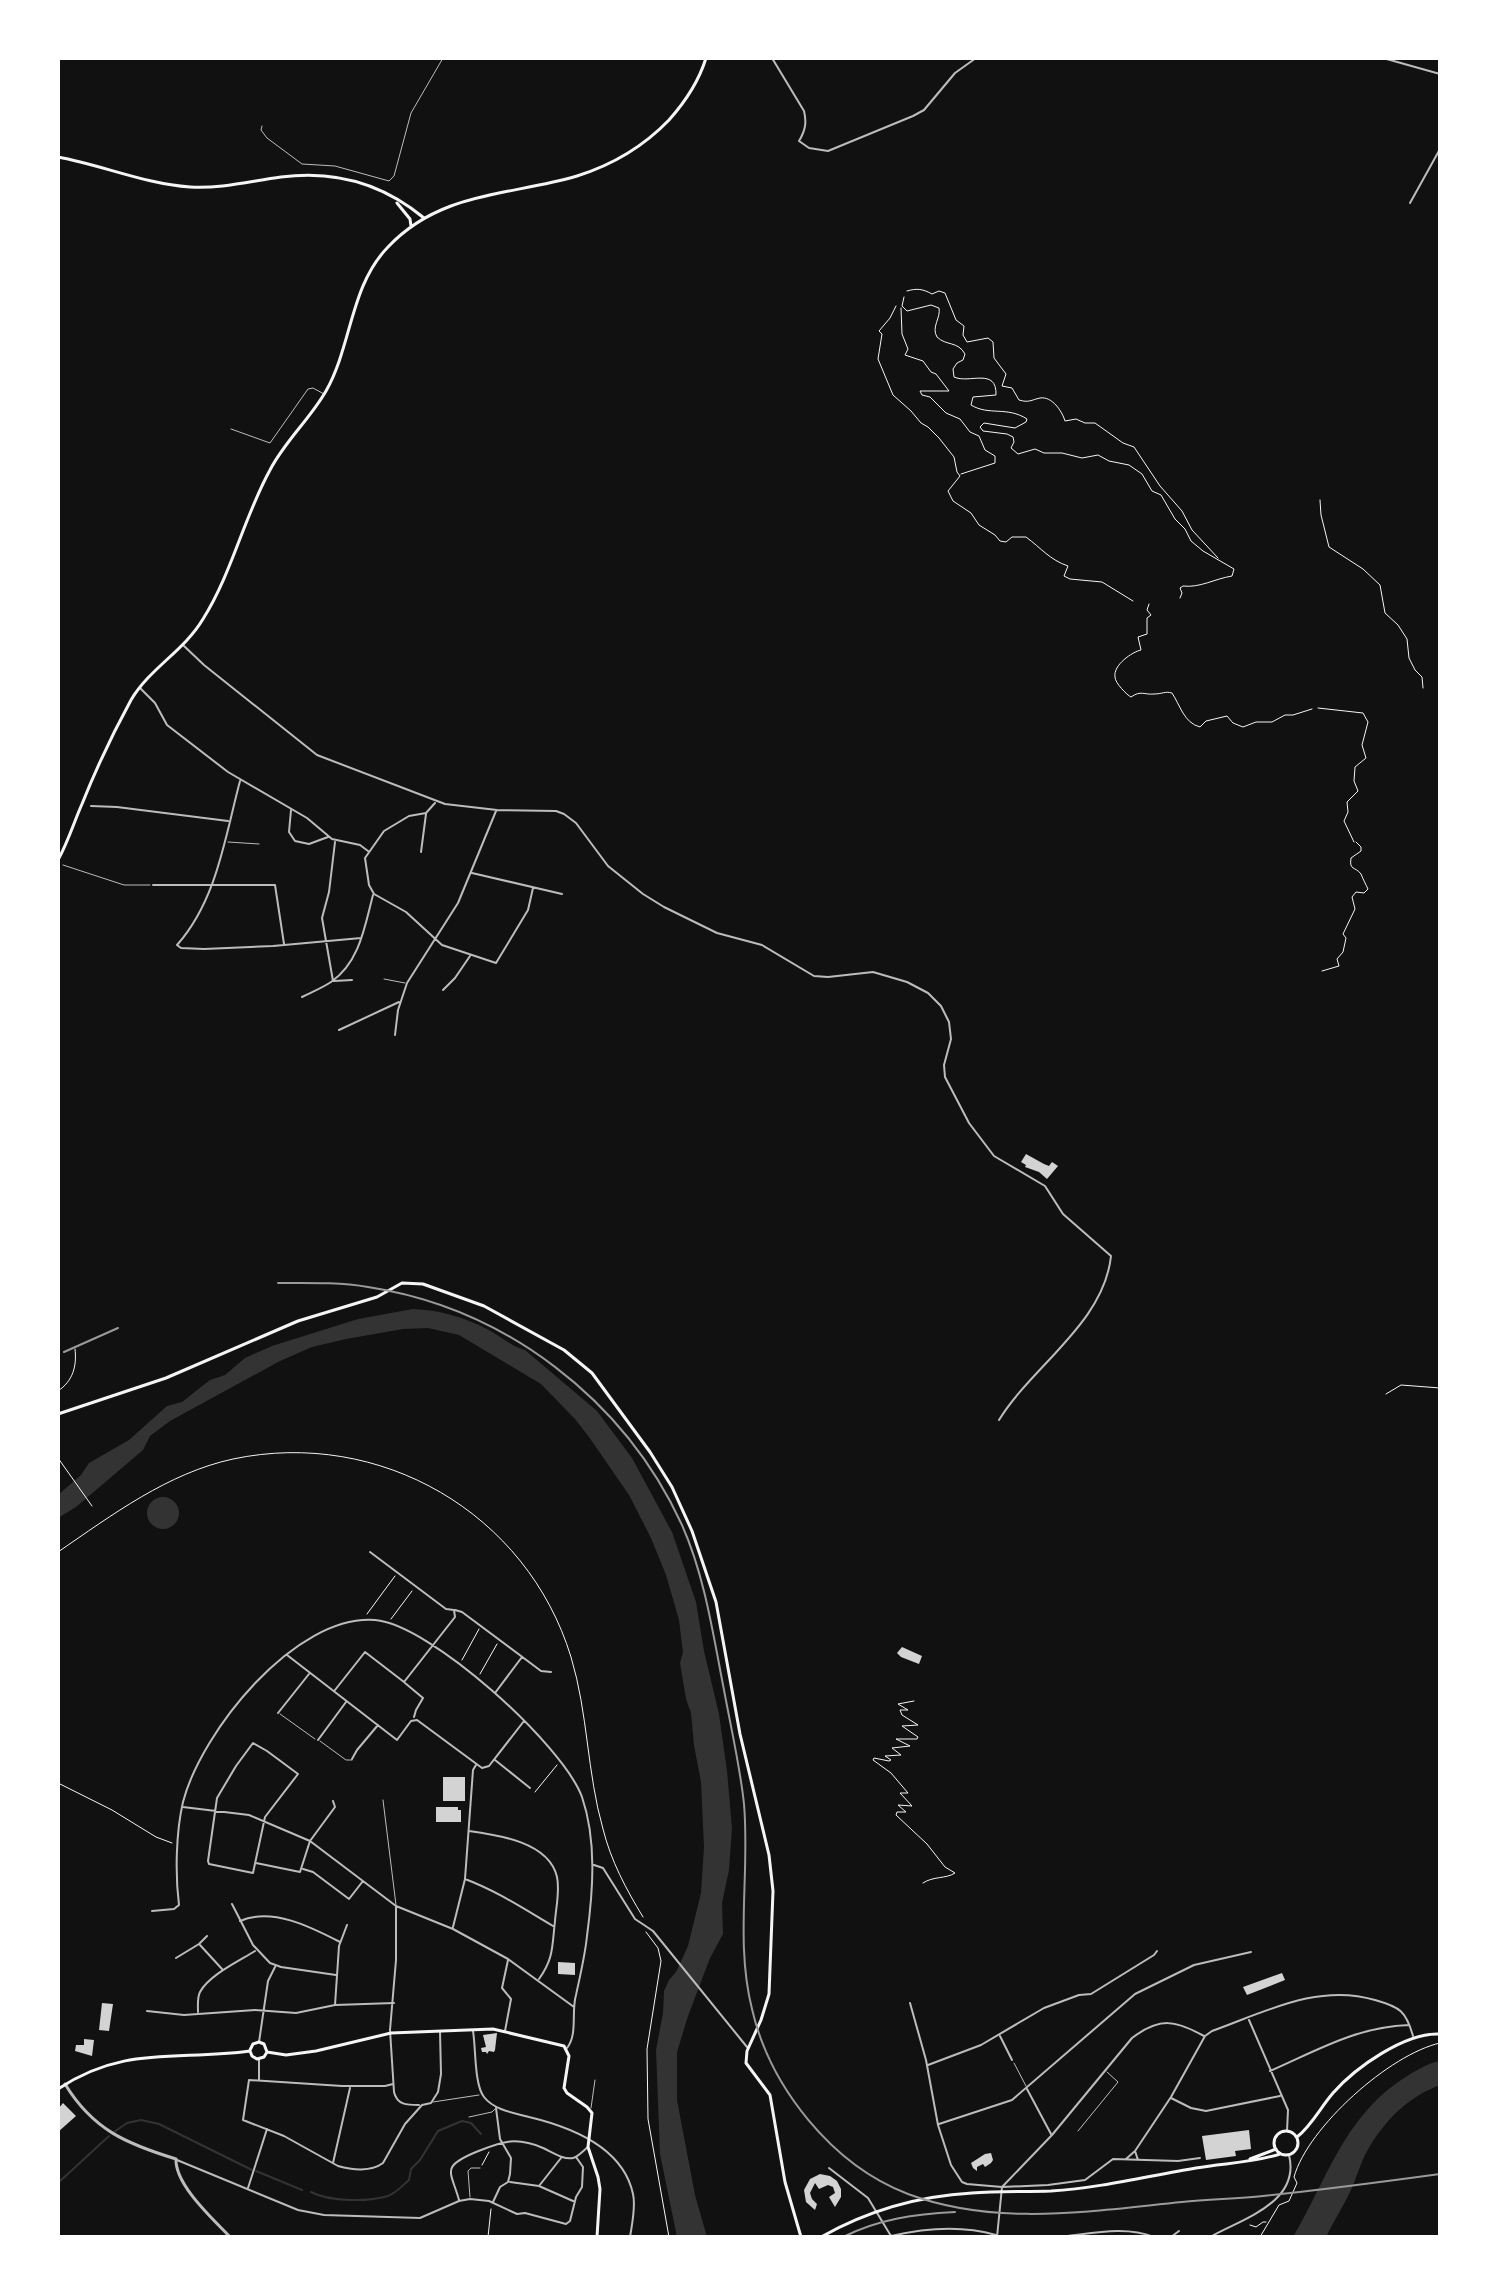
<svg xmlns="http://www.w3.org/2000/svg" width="1498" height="2295" font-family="'Asap Condensed',sans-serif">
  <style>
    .water { fill: #333 }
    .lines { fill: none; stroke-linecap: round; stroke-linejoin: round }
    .stream { stroke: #333; stroke-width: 2 }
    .building { fill: #d3d3d3 }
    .path { stroke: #f5f5f5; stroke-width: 1 }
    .service { stroke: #bcbcbc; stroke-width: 1 }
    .pedestrian { stroke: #bcbcbc; stroke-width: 2 }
    .minor { stroke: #bcbcbc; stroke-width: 2 }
    .tertiary { stroke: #bcbcbc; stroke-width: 3 }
    .secondary { stroke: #f5f5f5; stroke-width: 3 }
    .primary { stroke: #f5f5f5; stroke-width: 3 }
    .rail { stroke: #9a9a9a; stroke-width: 2 }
  </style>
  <rect width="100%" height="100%" fill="#111"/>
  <!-- water -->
  <path class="water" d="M413 1309C439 1310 464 1317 487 1329 501 1336 510 1346 525 1350L597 1411 632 1458 672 1532 696 1602 704 1651 719 1714 727 1771 732 1828 729 1870 722 1903 723 1934 710 1958 688 2016 677 2052V2100L695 2195 707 2237H677L660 2154 656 2050 663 2013 664 1991 669 1980 676 1972 688 1946 701 1893 704 1847 701 1782 694 1745 691 1713 686 1699 680 1663 683 1652 679 1620 666 1575 651 1538 629 1495 589 1437 575 1419 541 1384 459 1335 428 1328 403 1329 346 1339 312 1347 280 1361 170 1421 150 1436 143 1450 76 1507 58 1518V1495L81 1475 89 1463 129 1440 167 1406 182 1402 210 1380 225 1375 245 1358 272 1346 358 1319Z
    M147 1513a16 16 0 1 1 32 0a16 16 0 1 1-32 0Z
    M1440 2061V2085C1410 2096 1387 2118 1370 2146 1361 2160 1357 2177 1350 2192 1343 2207 1333 2222 1326 2237H1293C1326 2181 1344 2118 1401 2080 1414 2072 1425 2064 1440 2061Z"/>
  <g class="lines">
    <!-- stream -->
    <path class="stream" d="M114 2132 127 2123 141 2120 159 2124 252 2170
      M256 2171 302 2190
      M58 2183 109 2136
      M311 2192C330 2202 368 2202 388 2196 396 2193 403 2185 409 2180L411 2169 420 2160 438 2131 462 2121 471 2123 481 2134"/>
  </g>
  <!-- building -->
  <path class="building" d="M1026 1154 1044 1164 1049 1166 1052 1162 1058 1166 1047 1179 1039 1172 1025 1167 1026 1165 1021 1162Z
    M902 1647 922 1656 919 1664 901 1657 897 1653Z
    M443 1777H465V1801H443Z
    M436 1807H458V1810H461V1822H436Z
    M558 1962 575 1963V1975L558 1974Z
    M1282 1973 1285 1980 1247 1995 1243 1987Z
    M102 2003 113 2004 109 2031 99 2030Z
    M497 2033 495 2050 494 2052 489 2051 487 2054 486 2052H482L481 2048 486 2047 483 2035Z
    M84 2039 94 2040 92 2056 75 2051 76 2045H84Z
    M63 2103 76 2116 58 2132V2109Z
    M1249 2130 1251 2149 1235 2151 1236 2156 1206 2160 1202 2136Z
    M991 2153 993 2160 991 2163 985 2167 983 2164 977 2167V2171L973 2168 971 2163 985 2154Z
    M820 2174 830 2176 837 2181 841 2189V2197L835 2207 829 2197 835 2193 833 2187 828 2185 819 2189 815 2183 810 2193 812 2199 817 2204 815 2210 806 2202 804 2190 810 2179Z"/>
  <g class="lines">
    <!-- path -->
    <path class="path" d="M907 291C917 288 923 289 932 294L939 291 945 293 956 320 964 326 963 335 967 342 988 338 993 342 994 358 1006 374 1002 386 1012 388 1019 400C1029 403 1031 400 1040 398 1052 396 1062 411 1065 421L1076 419 1085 423H1095L1123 443 1134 447 1160 486 1182 511 1192 530 1218 558
      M904 297 902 306 907 311 931 305 939 308C941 318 931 327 937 337 946 346 958 341 965 354L963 360 957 363 953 369 954 377C969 384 997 367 996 395L973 397 971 405C989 416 1007 406 1027 419L1026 422 1015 428 984 423 980 427 983 431 1007 434 1013 437 1014 442 1011 448 1018 454 1035 449 1044 453H1062L1082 458 1098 455 1109 461 1129 465 1142 474 1152 491 1161 495 1175 519 1185 529 1191 541 1203 551 1234 569 1232 576C1214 579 1200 588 1183 586L1180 588 1182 593 1180 598
      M896 306 890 318 879 331 882 334 878 359 893 395 911 411 921 423 928 427 939 438 954 457 957 472 960 476 948 491 953 501 971 513 979 525 995 535 1000 541 1006 542 1012 537H1026C1041 548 1050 560 1068 566L1064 576 1070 579 1102 582 1133 601
      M901 308 902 334 908 349 905 355 923 361 931 372 936 374 949 391H920L922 395 930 397 946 413 960 419 970 432 979 436 985 450 995 456V463L961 474
      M1320 500 1321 515 1329 547 1363 569 1380 585 1385 613 1398 625 1407 639 1409 658 1415 670 1422 677 1423 688
      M1149 604 1147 610 1151 615 1147 618V634L1138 637 1141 650C1132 652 1113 665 1115 677 1115 683 1127 695 1131 697 1141 690 1144 695 1154 694 1162 694 1165 691 1172 693 1180 705 1184 723 1200 727L1206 721 1227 716 1233 723 1243 727 1256 722H1272L1285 715H1293L1312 709
      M1318 708 1363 713 1368 722 1362 745 1366 758 1355 767 1354 781 1358 791 1347 802 1348 812 1344 821 1354 842
      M1322 971 1339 966 1337 959 1343 952 1346 938 1343 934 1355 909 1352 897 1356 892 1364 893 1368 889C1366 885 1363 879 1361 874 1355 866 1349 871 1351 858L1361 851V847L1356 842
      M58 1391C73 1381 77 1366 75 1349
      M1386 1394 1401 1385 1440 1388
      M58 1458 92 1506
      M58 1552C112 1515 168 1473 233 1459 380 1428 527 1513 571 1657 588 1713 587 1773 603 1829 611 1861 626 1889 643 1917
      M367 1614 395 1576
      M391 1619 412 1591
      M462 1660 479 1629
      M480 1674 497 1644
      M914 1701 898 1704 908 1710H900L902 1715 918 1725 902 1726 918 1737 917 1739H896L910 1746 892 1748 901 1755 885 1756 891 1760 889 1761 874 1758 873 1760 891 1773 908 1793H900L912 1806 898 1805 906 1812H897L896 1815 927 1844 945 1867 955 1873C946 1879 933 1876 923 1883
      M58 1783 112 1810 156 1837 172 1843
      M535 1792 557 1765
      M646 1932 658 1948 661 1961 647 2049 648 2119 669 2237
      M482 2165 489 2152
      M1250 2225 1256 2227 1263 2222H1266
      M488 2237 491 2209
      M1260 2237 1279 2205 1289 2201 1297 2183 1294 2177C1308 2127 1390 2054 1440 2043"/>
    <!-- service -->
    <path class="service" d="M262 126 261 130 267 138 302 164 335 166 389 181 394 176 411 113 443 58
      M231 429 270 443 308 389 313 388 324 394
      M228 842 259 844
      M63 865 124 885H150
      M384 979 405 983
      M280 1714 315 1739
      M320 1741 346 1760H352
      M383 1800 396 1905
      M1014 2063 1026 2086
      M433 2102 479 2095
      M591 2108 595 2080
      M469 2117 492 2112 495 2109
      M1078 2131 1118 2082 1107 2072
      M470 2197 468 2171 471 2168H480"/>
    <!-- pedestrian -->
    <path class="pedestrian" d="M1000 2036 1012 2060
      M1027 2089 1051 2134"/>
    <!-- minor -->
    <path class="minor" d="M772 58 804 111C807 123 805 131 799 141L809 148 828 151 913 116 924 110 955 73 976 58
      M1383 58 1440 74
      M1410 203 1440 149
      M184 646 204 665 317 755 445 804 497 810 556 811 564 814 576 823 608 866 643 894 664 907 717 933 762 945 814 976 828 977 873 972 907 982 928 993 941 1006 949 1022 951 1039 944 1065 945 1077 969 1123 994 1156 1045 1186 1063 1214 1111 1256C1104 1323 1032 1366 999 1420
      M140 688 155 703 167 725 228 772 307 818 332 839 360 845 368 851
      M240 781C225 837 217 900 177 945L181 948 204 949 273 946 361 938
      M435 803 426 813 409 816 384 831 365 858 369 885 374 894 406 912 442 945 496 963 528 910 533 888
      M91 806 117 807 228 821
      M291 810 289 832 295 841 309 844 328 837
      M421 852 426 814
      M472 873 562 894
      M153 885H275L284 944
      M333 981 322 918 329 892 335 842
      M334 981 352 980
      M443 990 455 978 470 956
      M302 997C312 992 322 988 331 982 360 962 365 925 373 895
      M339 1030 399 1002
      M395 1035 398 1010 407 983 458 903 496 811
      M455 1610 462 1612 541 1671 551 1672
      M287 1655 397 1740 411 1721 417 1720 482 1768 489 1766 524 1721
      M405 1683 423 1698 416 1710 414 1717
      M335 1690 365 1652 404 1682 455 1617 454 1610 446 1609 370 1552
      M495 1693 522 1657
      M278 1713 309 1674
      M318 1740 346 1702
      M253 1743 267 1751 298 1774 265 1817 253 1873 209 1864 208 1861 217 1798 236 1766Z
      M352 1759 357 1750 378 1725
      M495 1760 530 1788
      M183 1807 249 1815 310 1841 396 1906 453 1929 508 1959 574 2007
      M469 1831C498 1835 549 1842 557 1877 560 1891 556 1907 555 1921 552 1946 554 1958 539 1979
      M256 1863 300 1872 310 1841 335 1807 333 1801
      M594 1865 603 1868 635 1919 653 1931 747 2047
      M303 1869 313 1872 349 1899 363 1881
      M465 1879C497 1891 524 1909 553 1926
      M232 1904 253 1945 270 1963 281 1967 336 1975
      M396 1907V1960L390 2030 394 2092C397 2105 407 2105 419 2105
      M152 1911 174 1909 179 1905C175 1874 176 1832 183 1802 201 1732 295 1614 375 1620 430 1624 563 1745 582 1797 597 1841 593 1891 587 1936 585 1956 580 1976 576 1995 571 2012 578 2034 567 2048
      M240 1921C272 1907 311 1927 340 1942
      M453 1927 465 1879 473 1770 476 1765
      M200 1945 222 1969
      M176 1958 199 1944 207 1936
      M910 2003 926 2060 938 2125 951 2165 962 2182 967 2184 1002 2187 1048 2185 1085 2180 1113 2159 1178 2161 1200 2158
      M335 2005 339 1946 347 1925
      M147 2011 184 2015 255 2010 296 2013 335 2005 394 2003
      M198 2012C198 2006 197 1998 200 1992 209 1975 239 1961 255 1951
      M1249 2020 1288 2110 1287 2131
      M473 2031C476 2048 474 2084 484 2097 494 2110 514 2113 529 2117 571 2127 623 2147 633 2194 636 2207 632 2224 630 2237
      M505 2031 511 1999 502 1988 508 1960
      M259 2042 268 1981 275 1967
      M259 2059V2079
      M928 2065 981 2045 1044 2008 1079 1995 1091 1994 1154 1955 1157 1951
      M1270 2071C1318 2050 1356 2027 1409 2025
      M393 2084 385 2086H342L249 2080 243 2120 284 2136 338 2166C352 2170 371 2172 383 2163L405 2124 422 2105 431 2103 438 2092 441 2074 440 2032
      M1171 2098 1191 2108 1206 2111 1280 2096
      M939 2124 1012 2100 1135 1994 1194 1965 1251 1952
      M1135 2151 1171 2097 1205 2036 1212 2031C1265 2012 1318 1983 1375 2000 1400 2007 1406 2011 1413 2036
      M1126 2159 1135 2151 1138 2160
      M177 2160 298 2210 324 2215 420 2218 459 2201 470 2199 489 2201 517 2214 525 2213 566 2224 570 2221 576 2197 582 2187 583 2167 576 2157
      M333 2163 350 2088
      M829 2168 868 2198 891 2236
      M510 2182 539 2186 561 2158
      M539 2186 573 2201
      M248 2188 267 2129
      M459 2200C451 2171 440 2167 476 2152 502 2142 515 2136 543 2148 552 2152 563 2160 573 2158 578 2157 584 2150 588 2147
      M493 2202 500 2187 508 2182 510 2174 511 2158 500 2139 496 2108
      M891 2236C925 2228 962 2225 996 2235
      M997 2237 1002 2187 1052 2135 1132 2038C1160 2017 1175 2020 1204 2036
      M1059 2237C1090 2234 1124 2225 1154 2237
      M1171 2237 1179 2231
      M1210 2237C1241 2219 1301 2203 1289 2155"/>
    <!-- tertiary -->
    <path class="tertiary" d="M65 2084C93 2130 127 2144 176 2159 175 2185 213 2219 230 2237"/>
    <!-- secondary -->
    <path class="secondary" d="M58 157C102 165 145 184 190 187 220 189 251 181 281 177 334 170 382 183 424 218
      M397 203 410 219 411 226
      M58 860C68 842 74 822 82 804 96 769 113 733 131 700 150 668 184 651 203 619 232 573 244 517 270 470 285 441 310 419 326 391 352 345 350 286 388 247 441 191 509 196 577 176 612 165 644 146 669 120 685 102 699 81 706 58
      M58 1414 166 1378 298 1321 377 1297 402 1283 423 1284 484 1306 564 1350 592 1373 650 1452 672 1487 692 1531 716 1602 740 1734 769 1855 773 1891 769 1994 761 2020 747 2051 746 2063 770 2095 785 2182 801 2237
      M250 2050 253 2044 259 2042 264 2044 267 2052
      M250 2051 252 2056 257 2059 264 2057 267 2052
      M267 2052 286 2055 316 2051 391 2033 493 2029 564 2046 569 2056 564 2088 567 2093 587 2107 592 2113 588 2147 598 2177 600 2189 597 2237
      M58 2089C124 2045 177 2061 250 2051"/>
    <!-- primary -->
    <path class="primary" d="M1274 2143a12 12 0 1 1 24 0a12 12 0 1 1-24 0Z
      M1297 2137C1312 2125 1320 2108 1333 2093 1355 2068 1405 2032 1440 2034
      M1250 2159 1276 2149
      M821 2237C867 2211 919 2196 972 2193 998 2191 1025 2192 1051 2191 1100 2188 1148 2176 1196 2168 1224 2163 1253 2163 1280 2154"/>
    <!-- rail -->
    <path class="rail" d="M278 1283C308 1283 338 1282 368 1287 505 1308 624 1399 682 1525 705 1577 713 1634 724 1690 731 1728 740 1766 744 1804 750 1872 735 1942 752 2009 770 2087 832 2165 908 2194 996 2227 1091 2211 1182 2202 1209 2199 1236 2199 1263 2196 1322 2190 1381 2182 1440 2174
      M64 1352 118 1328
      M843 2237C879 2219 915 2214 955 2212"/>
  </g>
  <!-- border -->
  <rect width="1498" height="2295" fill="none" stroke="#ffffff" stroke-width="120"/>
</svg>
